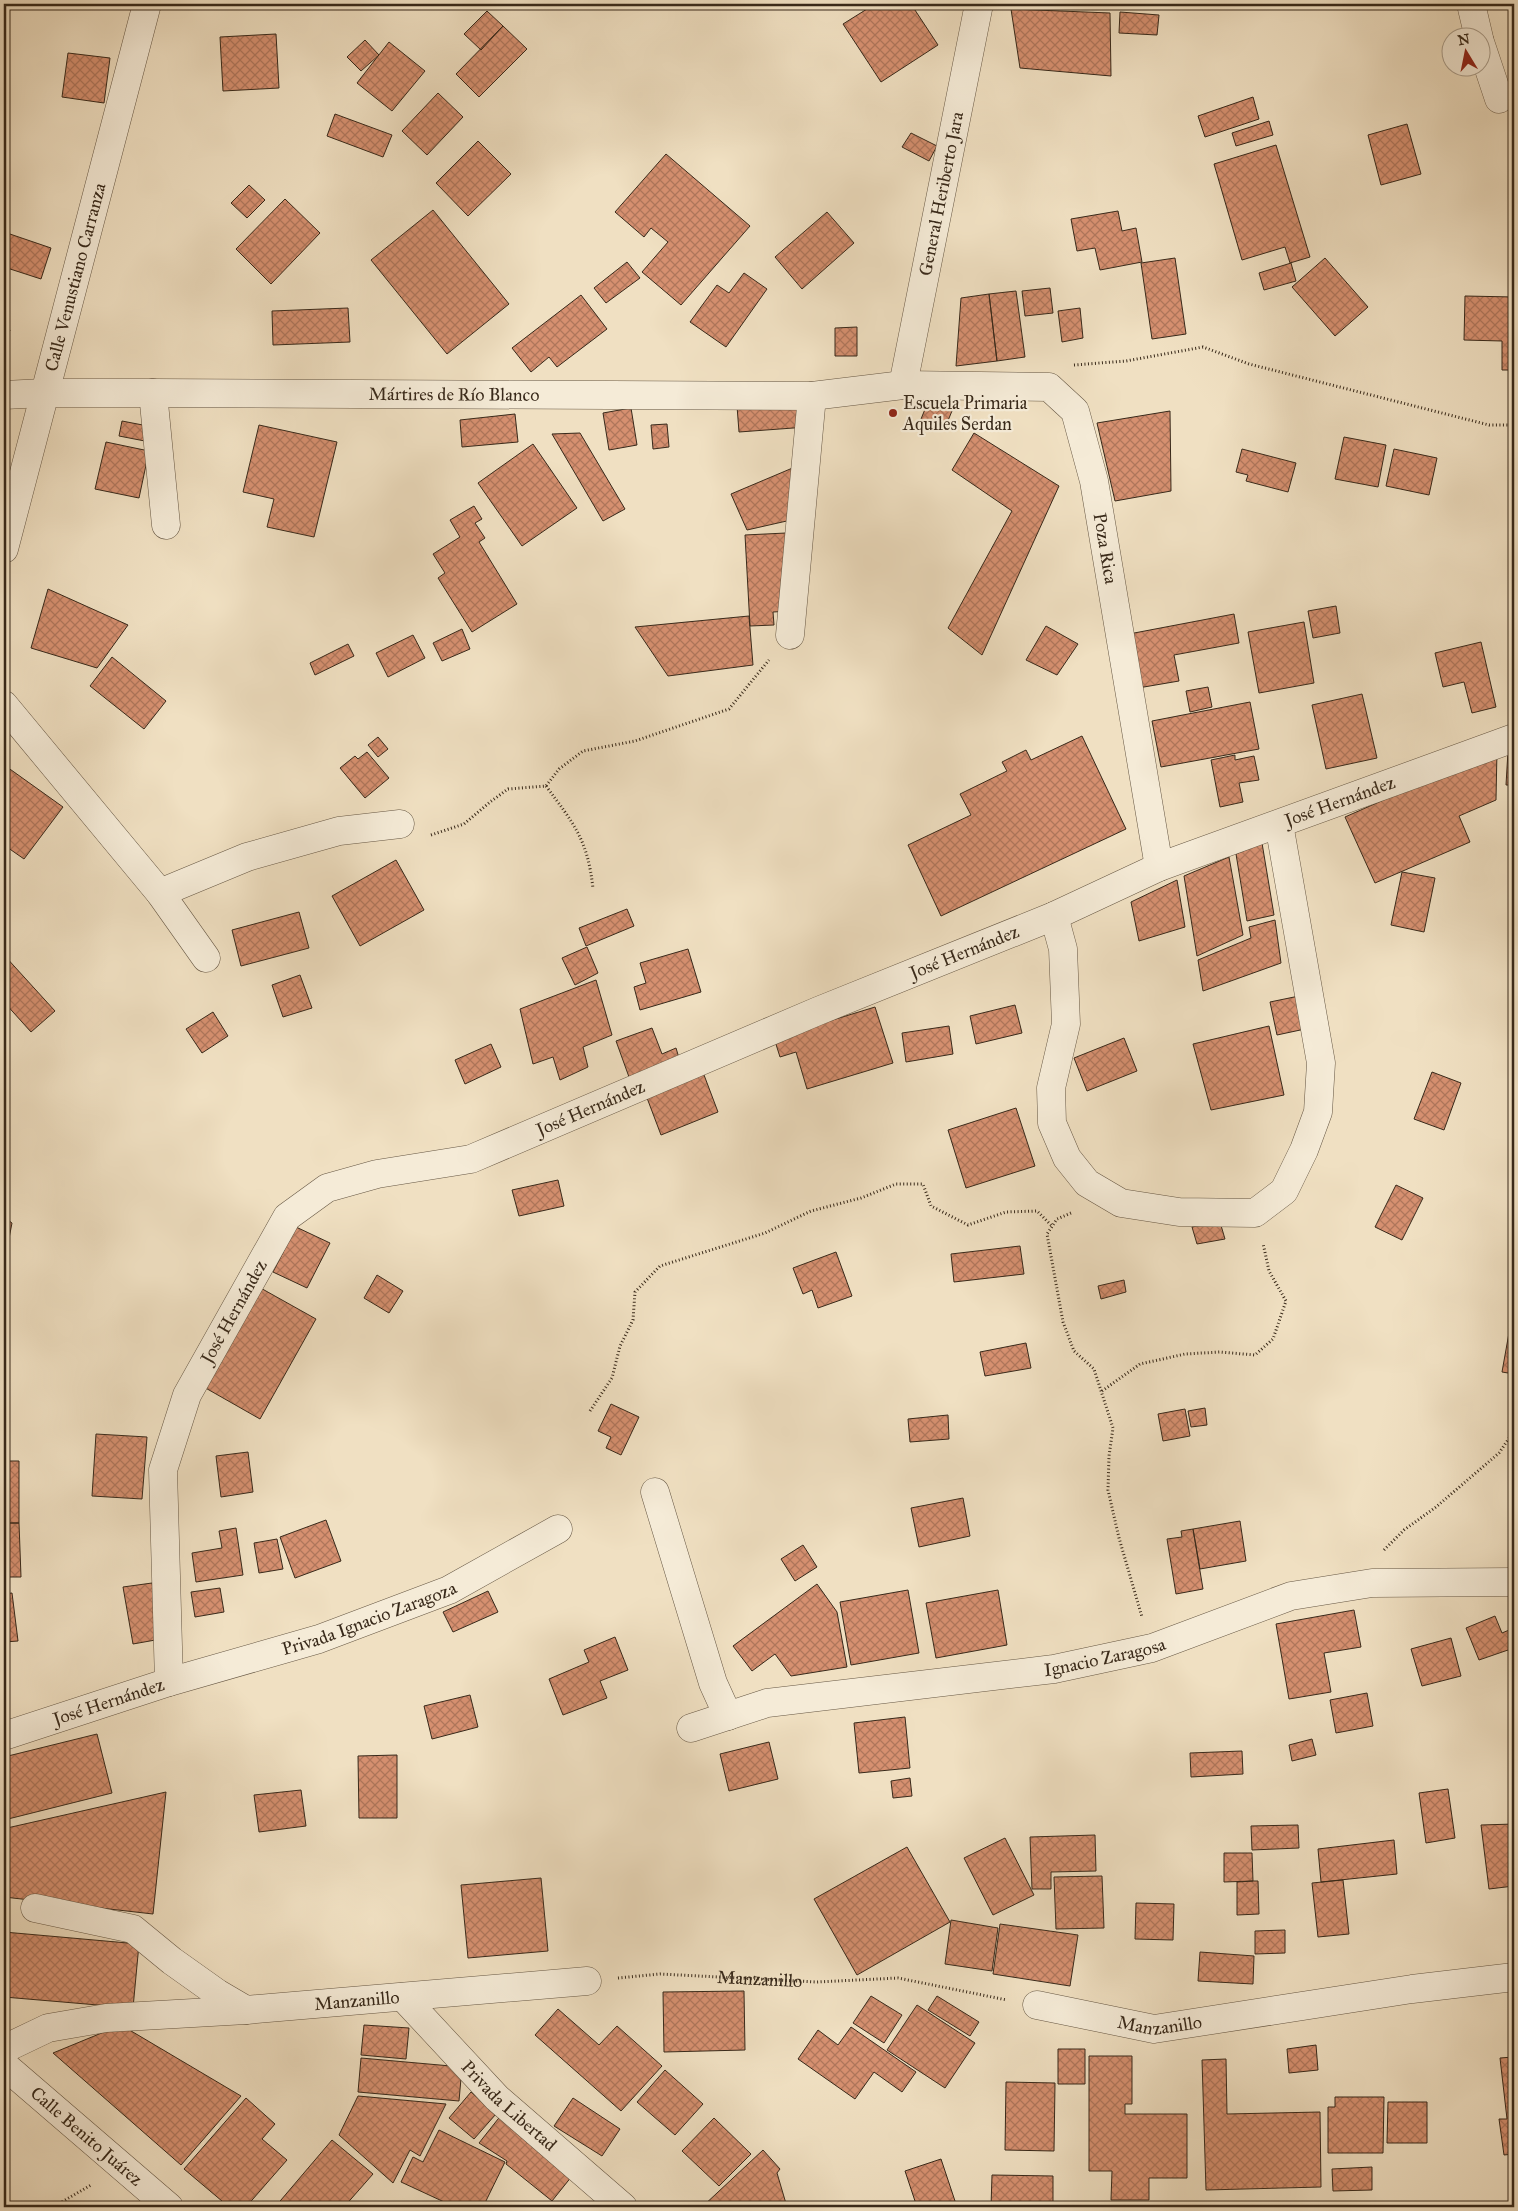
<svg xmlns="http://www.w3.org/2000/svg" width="1518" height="2211" font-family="'IM FELL Great Primer',serif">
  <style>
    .building { fill: url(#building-cross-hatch); stroke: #38291a }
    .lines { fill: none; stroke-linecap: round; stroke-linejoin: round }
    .minor-casing { stroke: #665744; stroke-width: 29 }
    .path { stroke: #38291a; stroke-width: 3; stroke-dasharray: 1 2.5; stroke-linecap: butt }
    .minor { stroke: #f5ebd7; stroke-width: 28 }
    .poi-dot { fill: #8f2418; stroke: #f5ebd7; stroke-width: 2 }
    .labels { text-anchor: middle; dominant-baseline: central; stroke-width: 4.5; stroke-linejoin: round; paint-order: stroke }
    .street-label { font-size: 18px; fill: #38291a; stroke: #f5ebd7 }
    .poi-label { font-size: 18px; fill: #38291a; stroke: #f5ebd7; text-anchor: start }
  </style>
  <defs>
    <pattern id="building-cross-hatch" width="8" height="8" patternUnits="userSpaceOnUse" patternTransform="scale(1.25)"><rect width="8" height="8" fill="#d69070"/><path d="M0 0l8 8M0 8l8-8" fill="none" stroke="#af765b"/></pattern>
  </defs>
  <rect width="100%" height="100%" fill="#f0e0c2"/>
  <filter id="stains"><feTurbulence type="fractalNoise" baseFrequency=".004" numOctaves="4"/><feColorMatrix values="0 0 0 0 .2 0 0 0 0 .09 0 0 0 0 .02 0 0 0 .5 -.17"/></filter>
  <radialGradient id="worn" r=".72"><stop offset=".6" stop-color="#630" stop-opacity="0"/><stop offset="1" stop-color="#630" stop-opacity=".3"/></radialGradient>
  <!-- building -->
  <path class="building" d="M875 4H911L938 45 881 82 843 24Z
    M1011 9 1110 13 1111 76 1020 68Z
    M487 11 503 26 481 50 464 34Z
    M1120 12 1159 15 1157 35 1119 33Z
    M503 26 527 49 479 97 456 74Z
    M276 34 279 88 223 91 220 37Z
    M365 40 379 55 361 71 347 57Z
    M389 42 425 71 392 111 357 83Z
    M68 53 110 58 104 103 62 97Z
    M438 93 463 117 427 155 402 131Z
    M1253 97 1259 119 1205 137 1198 116Z
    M335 114 392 135 383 157 327 136Z
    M1269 121 1273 135 1236 146 1232 133Z
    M1407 124 1421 174 1381 185 1368 135Z
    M911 133 937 146 929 161 902 147Z
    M478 141 511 174 468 216 436 183Z
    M1276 145 1310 257 1290 263 1285 247 1242 260 1214 164Z
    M666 154 750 226 681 305 642 272 668 242 651 228 644 237 615 212Z
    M249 185 265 200 247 218 231 203Z
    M285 199 320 233 271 284 236 249Z
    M433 210 509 304 447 354 371 260Z
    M1118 211 1122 231 1136 228 1142 262 1100 270 1095 248 1077 251 1071 219Z
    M827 212 854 243 802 289 775 257Z
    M4 232 51 248 41 279 4 267Z
    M1175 258 1186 334 1152 339 1141 263Z
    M1325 258 1368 307 1335 336 1292 287Z
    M627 262 640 278 606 303 594 288Z
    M1291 263 1296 281 1264 290 1259 273Z
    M744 273 767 289 726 347 690 322 717 285 729 293Z
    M1050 288 1053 313 1025 316 1022 291Z
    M1016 291 1025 357 997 361 989 294Z
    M989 294 997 361 956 366 961 298Z
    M581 295 607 329 557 367 549 357 531 372 512 348Z
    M1465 296 1514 297V370H1502V341L1464 340Z
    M348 308 350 342 273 345 272 311Z
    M1080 308 1083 338 1062 342 1058 311Z
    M4 312 10 331 4 333Z
    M857 327V356H835V328Z
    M930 397 954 406 945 428 921 419Z
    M805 401 807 427 739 432 737 406Z
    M631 408 637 445 609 450 603 413Z
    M1170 411 1171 491 1115 501 1097 423Z
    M515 414 518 442 462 447 460 420Z
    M122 421 153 427 150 442 119 436Z
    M667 424 669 447 653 449 651 425Z
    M259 425 337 442 314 537 267 527 274 499 243 492Z
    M580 433 625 509 603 521 552 434Z
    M974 433 1059 486 982 655 948 628 1012 511 952 470Z
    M1344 437 1386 445 1378 487 1335 479Z
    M106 442 149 451 139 498 95 489Z
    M533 444 577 508 522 546 478 483Z
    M1242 449 1296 463 1288 492 1246 481 1248 475 1236 472Z
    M1394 449 1437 458 1429 495 1386 486Z
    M802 464 800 518 747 530 731 494Z
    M4 468 20 471 4 512Z
    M474 506 482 519 475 523 485 538 479 542 517 604 472 632 438 578 445 573 433 554 460 537 450 520Z
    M786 533 791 611 773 612 774 625 750 626 745 535Z
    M48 589 128 625 97 668 31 648Z
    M1336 606 1340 633 1313 638 1308 611Z
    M1234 614 1239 643 1174 655 1179 681 1138 688 1129 634Z
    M749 616 753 665 668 676 635 627Z
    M1304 622 1314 683 1259 693 1248 632Z
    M1046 626 1078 644 1057 675 1026 660Z
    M462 629 470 649 442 661 433 643Z
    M413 635 425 658 388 677 376 653Z
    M1481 642 1496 707 1472 713 1464 682 1443 687 1435 653Z
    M348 644 354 656 315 675 310 663Z
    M112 657 166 701 144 729 90 686Z
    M1208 687 1212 707 1190 712 1186 691Z
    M1362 694 1377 758 1326 769 1312 705Z
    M1250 702 1259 749 1161 767 1152 721Z
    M1082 736 1126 829 941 916 908 845 971 815 960 794 1007 771 1002 762 1026 750 1031 760Z
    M378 737 388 749 378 757 368 745Z
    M1497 750 1496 800 1459 816 1470 842 1375 883 1345 817Z
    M1508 751 1514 752V785H1506Z
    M367 752 389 778 365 798 340 768 355 756 358 759Z
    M1235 755V760L1254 756 1259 780 1239 783 1243 802 1220 807 1211 760Z
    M7 767 63 807 24 859 4 845V772Z
    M1262 843 1274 915 1247 921 1236 854Z
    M1229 857 1243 935 1197 956 1184 876Z
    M396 860 424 910 360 946 332 896Z
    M1402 872 1435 878 1424 932 1391 925Z
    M1177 880 1185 927 1139 941 1131 902Z
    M627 909 634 926 586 946 579 928Z
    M299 912 309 948 241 966 232 930Z
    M1275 920 1281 963 1203 991 1198 960 1251 938 1249 927Z
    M587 947 598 973 575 985 562 958Z
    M688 949 701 992 640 1010 634 987 646 983 640 963Z
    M4 955 55 1011 31 1032 4 1002Z
    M300 975 312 1008 283 1017 272 985Z
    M596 980 612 1035 583 1047 588 1067 560 1080 553 1057 533 1064 520 1009Z
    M1299 996 1305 1029 1277 1035 1270 1002Z
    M1015 1005 1022 1033 976 1044 970 1016Z
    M875 1007 893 1063 807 1089 796 1052 780 1057 774 1038Z
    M213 1012 228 1036 202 1053 186 1029Z
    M949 1026 953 1054 906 1062 902 1033Z
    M1269 1026 1284 1095 1211 1110 1193 1044Z
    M652 1028 662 1054 676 1048 679 1058 629 1077 616 1041Z
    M1124 1038 1137 1071 1087 1091 1074 1058Z
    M491 1044 501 1067 465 1084 455 1060Z
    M701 1067 718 1112 661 1135 644 1090Z
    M1432 1072 1461 1083 1444 1130 1414 1119Z
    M1016 1108 1035 1166 966 1188 948 1130Z
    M558 1180 564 1206 519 1216 512 1190Z
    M1396 1185 1423 1198 1402 1240 1375 1227Z
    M4 1217 12 1223 5 1259H4Z
    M1220 1222 1225 1239 1197 1244 1192 1227Z
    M296 1227 330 1243 307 1288 273 1272Z
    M1020 1246 1024 1274 954 1282 951 1254Z
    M836 1252 852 1296 818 1308 812 1290 803 1294 793 1268Z
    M377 1275 403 1291 389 1313 364 1298Z
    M1124 1280 1126 1292 1101 1299 1098 1286Z
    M257 1286 316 1319 260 1419 202 1386Z
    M1512 1316 1514 1317V1374L1502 1372Z
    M1026 1343 1031 1368 985 1376 980 1352Z
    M611 1404 639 1417 621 1455 606 1448 611 1437 598 1431Z
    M1205 1408 1207 1425 1191 1427 1188 1411Z
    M1185 1409 1190 1436 1163 1441 1158 1414Z
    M948 1415 949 1439 910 1442 908 1419Z
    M96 1434 147 1437 142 1499 92 1496Z
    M248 1452 253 1492 221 1497 216 1456Z
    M4 1461H19V1523H4Z
    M963 1498 970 1536 919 1547 911 1508Z
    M326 1520 341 1561 295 1578 280 1537Z
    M1240 1521 1246 1561 1200 1569 1193 1529Z
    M4 1523H19L21 1577H4Z
    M236 1528 243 1575 196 1582 192 1553 222 1548 219 1531Z
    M1193 1529 1203 1589 1176 1594 1167 1539 1182 1537 1181 1531Z
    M277 1539 283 1569 259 1573 254 1543Z
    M803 1545 817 1567 795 1581 781 1559Z
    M152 1583 161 1639 133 1644 123 1587Z
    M817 1584 837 1612 847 1667 791 1676 775 1654 752 1671 733 1646Z
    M220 1588 224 1612 195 1617 191 1592Z
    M908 1590 919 1653 851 1665 840 1602Z
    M998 1590 1007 1645 936 1658 926 1603Z
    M488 1591 498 1612 453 1632 443 1612Z
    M12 1593 18 1641 4 1642V1594Z
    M1354 1610 1361 1647 1324 1653 1331 1692 1289 1699 1276 1624Z
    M1495 1616 1502 1633 1514 1628V1660L1512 1661 1508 1650 1479 1660 1466 1628Z
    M615 1637 628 1670 600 1681 607 1698 563 1715 549 1679 589 1662 584 1650Z
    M1451 1638 1461 1676 1422 1686 1411 1649Z
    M1367 1693 1373 1726 1336 1733 1330 1700Z
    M470 1695 478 1727 432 1739 424 1706Z
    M905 1717 910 1768 859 1773 854 1723Z
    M97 1734 112 1793 4 1820V1757Z
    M1312 1739 1316 1755 1292 1761 1289 1745Z
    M769 1742 778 1779 729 1791 720 1754Z
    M1242 1751 1243 1774 1191 1777 1190 1753Z
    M397 1755V1818H359L358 1756Z
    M1510 1777H1514V1824L1512 1825Z
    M910 1778 912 1796 893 1798 891 1781Z
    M1448 1789 1455 1838 1426 1843 1419 1793Z
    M301 1790 306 1826 259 1832 254 1795Z
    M166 1792 153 1914 4 1897V1849L7 1828Z
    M1514 1824V1886L1489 1889 1481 1825Z
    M1298 1825 1299 1848 1252 1850 1251 1826Z
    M1095 1835 1096 1871 1051 1872V1889H1032L1030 1837Z
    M1005 1838 1034 1895 993 1915 964 1858Z
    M1394 1840 1397 1874 1321 1882 1318 1849Z
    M907 1847 950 1922 857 1975 814 1899Z
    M1224 1853H1252L1253 1881 1224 1882Z
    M1102 1876 1104 1928 1056 1929 1054 1877Z
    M541 1878 548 1951 468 1958 461 1885Z
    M1343 1880 1349 1934 1318 1937 1312 1883Z
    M1253 1881H1258L1259 1914 1237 1915V1882Z
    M1136 1903 1174 1904 1173 1940 1135 1939Z
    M951 1920 998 1928 992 1971 945 1964Z
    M1000 1924 1078 1935 1070 1986 993 1974Z
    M1285 1930V1953L1255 1954V1931Z
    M4 1932 139 1944 133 2008 4 1997Z
    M1200 1952 1254 1956 1253 1984 1198 1981Z
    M744 1991 745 2050 664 2052 663 1992Z
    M871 1996 902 2015 884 2043 853 2023Z
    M937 1996 979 2022 970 2036 928 2010Z
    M917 2005 975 2043 945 2088 887 2050Z
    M558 2009 599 2045 617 2026 662 2066 621 2111 535 2035Z
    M121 2025 241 2096 181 2165 53 2053Z
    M364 2025 409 2028 406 2059 361 2055Z
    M851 2027 916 2072 902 2092 874 2072 855 2099 798 2059 818 2030 838 2045Z
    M1316 2045 1318 2070 1289 2073 1287 2049Z
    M1058 2049H1085V2084H1058Z
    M1513 2050H1514V2154L1504 2155 1499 2119H1507L1500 2058 1513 2057Z
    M1089 2056H1132V2104H1125V2114H1187V2178H1149V2200H1111L1112 2171H1089Z
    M361 2058 462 2067 459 2101 358 2092Z
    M1226 2059 1227 2114 1320 2112 1321 2187 1206 2190 1202 2060Z
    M665 2070 703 2104 675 2135 637 2102Z
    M1006 2082 1055 2083 1054 2151 1005 2150Z
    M471 2092 496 2114 474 2139 449 2118Z
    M358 2096 446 2104 420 2156 410 2150 393 2183 339 2135Z
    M1335 2097H1384L1383 2153H1328V2107H1335Z
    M246 2098 275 2124 262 2139 287 2160 246 2207H229L184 2169Z
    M573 2098 620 2129 602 2156 554 2126Z
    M1388 2102H1427V2143H1387Z
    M502 2114 576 2171 552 2201 506 2164 507 2161 479 2143Z
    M714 2118 751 2154 719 2186 682 2151Z
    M439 2130 505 2162 483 2207H455L401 2182 413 2157 423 2162Z
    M332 2140 373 2174 344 2207H275Z
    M763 2150 780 2169 777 2173 787 2207H702Z
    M941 2159 957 2207H917L905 2171Z
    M1372 2167V2190L1333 2191 1332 2169Z
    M992 2175 1053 2176V2204H1083V2207H991Z"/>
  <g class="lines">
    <!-- minor casing -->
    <g class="minor-casing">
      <g id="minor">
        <path d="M1471 4 1479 38"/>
        <path d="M1480 42 1499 99"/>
        <path id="s2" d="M903 385 979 4"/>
        <path d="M153 393 166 525"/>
        <path id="s3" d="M4 395 44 393H153L812 396 903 385 1049 387 1075 411 1094 481 1159 867"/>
        <path id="s4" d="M4 549 147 4"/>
        <path d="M790 635 812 396"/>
        <path d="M4 705 160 893 206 958"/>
        <path d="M160 893 247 857 339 831 400 824"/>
        <path d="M1054 916 1063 949 1066 1024 1051 1088 1052 1123 1067 1158 1087 1183 1121 1203 1179 1212 1255 1213 1284 1191 1304 1150 1318 1112 1321 1063 1279 824"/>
        <path d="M655 1492 713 1683 728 1716"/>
        <path id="s5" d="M169 1682 319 1639 449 1590 558 1529"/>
        <path id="s6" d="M691 1728 767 1703 1054 1669 1152 1648 1291 1596 1372 1583 1514 1582"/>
        <path id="s7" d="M4 1736 169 1682 163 1470 187 1395 287 1217 327 1188 377 1174 471 1159 818 1011 1054 916 1159 867 1514 738"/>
        <path d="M35 1908 133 1929 172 1961 217 1993 246 2010"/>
        <path id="s8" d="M403 1997 497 2098 623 2207"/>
        <path id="s9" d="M1037 2005 1154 2029 1412 1989 1514 1977"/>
        <path id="s10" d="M4 2049 48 2028 106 2018 246 2010 587 1981"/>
        <path id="s11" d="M4 2065 169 2207"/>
      </g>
    </g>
    <!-- path -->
    <g class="path">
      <path d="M1074 365 1126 361 1203 347 1249 364 1489 425H1514"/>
      <path d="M546 786C574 824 588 840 593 889"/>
      <path d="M431 835 464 824 490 802 508 789 546 786 559 769 583 751 635 741 729 709 769 660"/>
      <path d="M1071 1213 1057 1219 1047 1234 1063 1322 1074 1351 1094 1369 1113 1428 1109 1456 1108 1490 1119 1538 1142 1617"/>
      <path d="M1102 1391 1140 1364 1185 1354 1220 1352 1255 1355 1273 1339 1286 1301 1269 1271 1263 1243"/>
      <path d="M590 1411 612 1378 620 1346 633 1320 635 1292 660 1266 765 1233 811 1211 861 1198 896 1184H923L931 1206 968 1225 1006 1212 1037 1211 1052 1226"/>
      <path d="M1384 1550 1404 1530 1436 1507 1499 1453 1514 1431"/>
      <path id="s1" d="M618 1978 660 1974 817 1982 898 1978 1007 2000"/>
      <path d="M53 2207 91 2185"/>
    </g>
    <!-- minor -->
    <use href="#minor" class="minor"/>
  </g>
  <!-- markers -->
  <circle class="poi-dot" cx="893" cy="413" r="5"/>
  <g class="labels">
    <!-- street labels -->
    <g class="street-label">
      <text stroke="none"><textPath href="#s2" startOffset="195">General Heriberto Jara</textPath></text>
      <text stroke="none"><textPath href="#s4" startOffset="281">Calle Venustiano Carranza</textPath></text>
      <text stroke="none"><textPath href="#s3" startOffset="450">Mártires de Río Blanco</textPath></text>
      <text stroke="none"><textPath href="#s3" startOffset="1222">Poza Rica</textPath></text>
      <text stroke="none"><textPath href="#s7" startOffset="1805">José Hernández</textPath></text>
      <text stroke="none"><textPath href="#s7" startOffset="1400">José Hernández</textPath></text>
      <text stroke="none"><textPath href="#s7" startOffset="995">José Hernández</textPath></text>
      <text stroke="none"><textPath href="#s7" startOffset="560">José Hernández</textPath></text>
      <text stroke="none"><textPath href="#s5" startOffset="210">Privada Ignacio Zaragoza</textPath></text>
      <text stroke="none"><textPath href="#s6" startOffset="421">Ignacio Zaragosa</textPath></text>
      <text stroke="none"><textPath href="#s7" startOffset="110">José Hernández</textPath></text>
      <text stroke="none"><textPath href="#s1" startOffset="142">Manzanillo</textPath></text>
      <text stroke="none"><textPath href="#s10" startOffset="359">Manzanillo</textPath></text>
      <text stroke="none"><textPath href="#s9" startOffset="125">Manzanillo</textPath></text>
      <text stroke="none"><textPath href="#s8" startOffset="152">Privada Libertad</textPath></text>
      <text stroke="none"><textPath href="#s11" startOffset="109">Calle Benito Juárez</textPath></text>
    </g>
    <!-- poi labels -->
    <g class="poi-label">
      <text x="903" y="403">Escuela Primaria<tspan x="903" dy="21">Aquiles Serdan</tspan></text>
    </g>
  </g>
  <!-- margin -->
  <rect width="1518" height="2211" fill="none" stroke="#f0e0c2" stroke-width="20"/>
  <rect x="5" y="5" width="1508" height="2201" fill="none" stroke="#38291a" stroke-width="2.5"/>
  <rect x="10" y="10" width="1498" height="2191" fill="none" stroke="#38291a"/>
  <!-- north arrow -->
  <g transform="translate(1466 52) rotate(350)"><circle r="24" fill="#f5ebd7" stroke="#a99d8b"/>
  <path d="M0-4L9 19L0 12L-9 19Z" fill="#8f2418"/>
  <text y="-8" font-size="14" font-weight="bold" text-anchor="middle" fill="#38291a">N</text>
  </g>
  <rect width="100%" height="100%" filter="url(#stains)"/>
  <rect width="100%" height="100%" fill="url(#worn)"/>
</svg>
